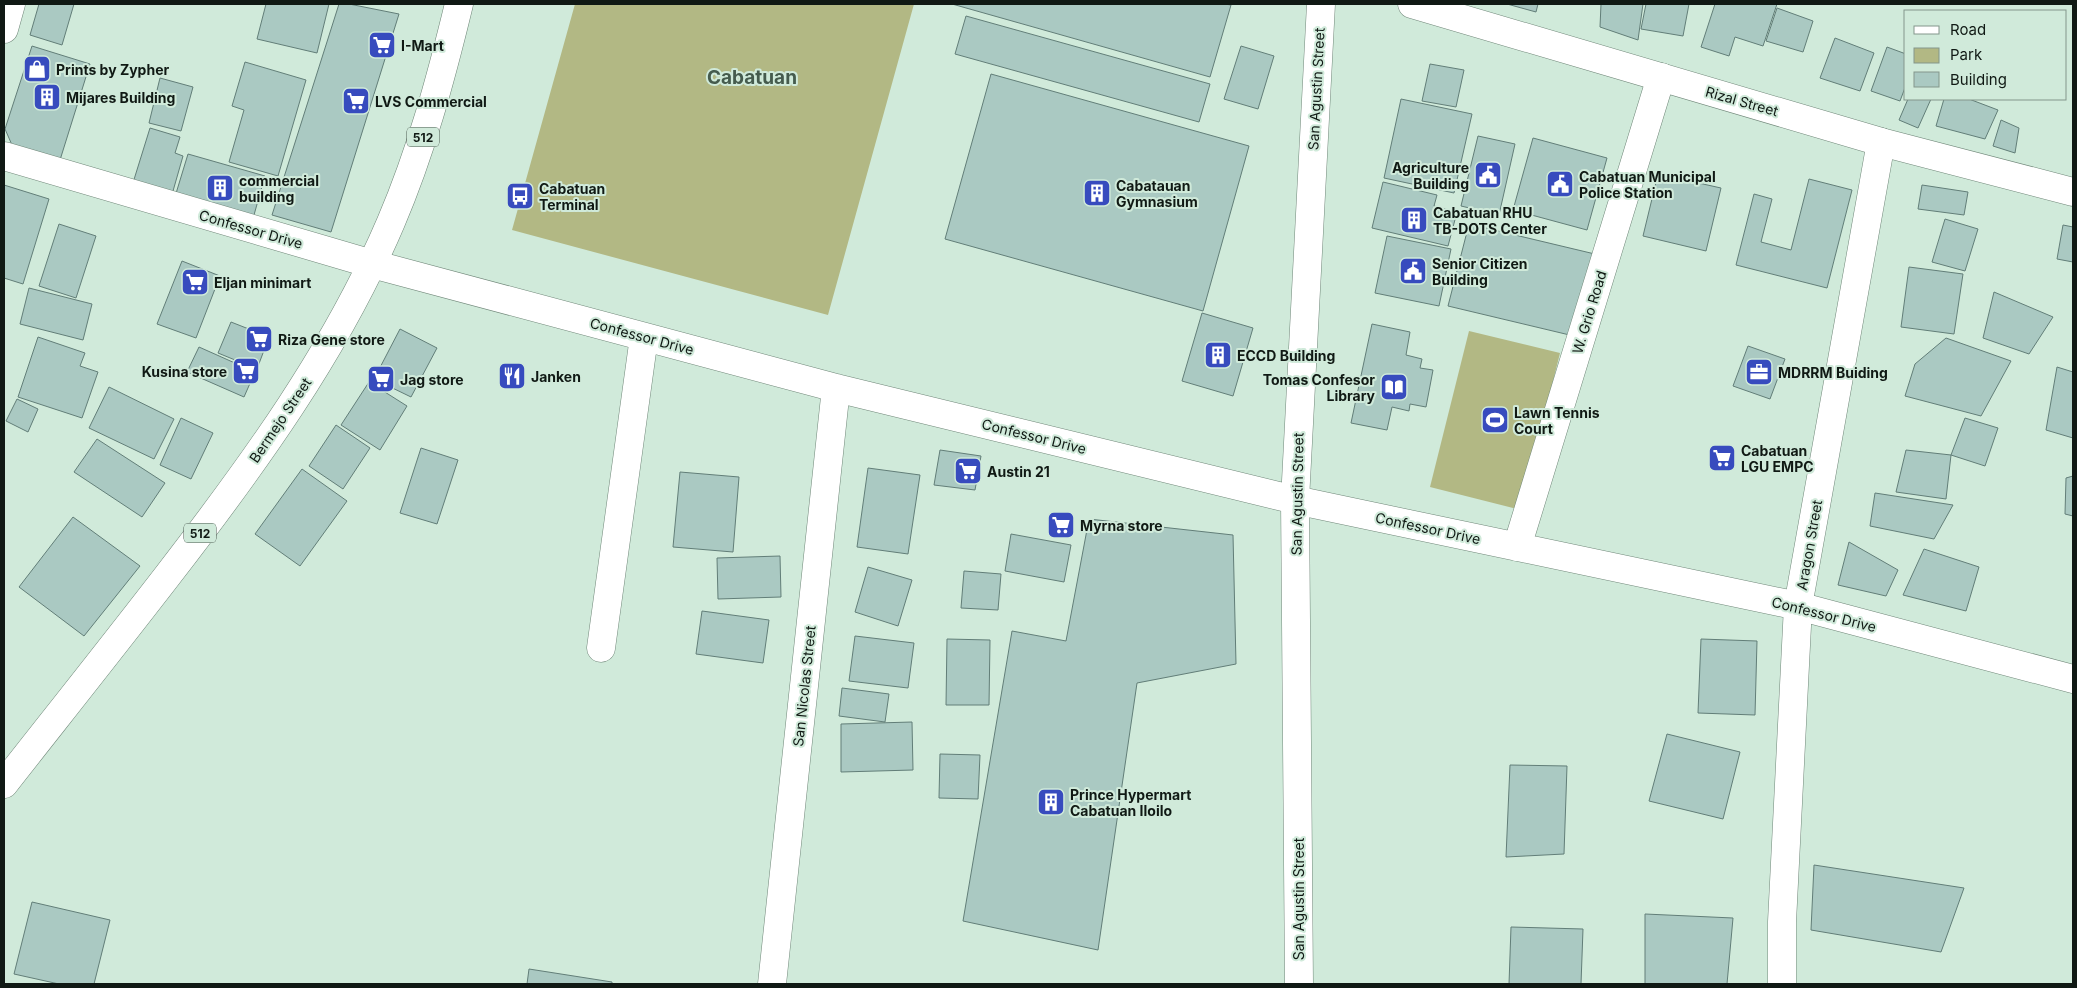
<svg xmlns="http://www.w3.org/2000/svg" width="2077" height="988" font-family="Inter,sans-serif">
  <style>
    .green { fill: #b2b884 }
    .building { fill: #aac9c2; stroke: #627e78 }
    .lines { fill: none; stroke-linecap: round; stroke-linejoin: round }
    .minor-casing { stroke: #708779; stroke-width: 29 }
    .major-casing { stroke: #708779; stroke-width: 29 }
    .minor { stroke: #fff; stroke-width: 28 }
    .major { stroke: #fff; stroke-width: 28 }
    .labels { text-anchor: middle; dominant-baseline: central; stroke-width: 4; stroke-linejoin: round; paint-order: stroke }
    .shield { fill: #d0eada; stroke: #4a584f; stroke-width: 1 }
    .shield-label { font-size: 12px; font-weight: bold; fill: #101914 }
    .poi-label { font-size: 14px; font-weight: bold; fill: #101914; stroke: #d0eada; text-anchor: start }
    .street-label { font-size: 14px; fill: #101914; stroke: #d0eada }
    .district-label { font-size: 19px; font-weight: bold; fill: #455b4d; stroke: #d0eada }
  </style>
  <rect width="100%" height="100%" fill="#d0eada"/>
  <!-- green -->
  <path class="green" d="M575 4H914L828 315 512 230Z
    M1469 331 1560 353 1521 510 1430 487Z"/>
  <!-- building -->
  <path class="building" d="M39 4H74L62 45 30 35Z
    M266 4H329L317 53 257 39Z
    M339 4H349L399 14 331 232 272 215Z
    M952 4H1225L1231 5 1210 77Z
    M1507 4H1538L1536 12Z
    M1601 4H1643L1638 40 1600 27Z
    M1646 4H1689L1683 36 1641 29Z
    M1715 4H1777L1763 46 1735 37 1729 56 1701 47Z
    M1777 8 1813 21 1803 52 1766 41Z
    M966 16 1210 84 1199 122 955 54Z
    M1835 38 1874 53 1860 91 1820 78Z
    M32 46 90 64 60 160 12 145 5 129Z
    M1241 46 1274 56 1258 109 1224 99Z
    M1887 47 1906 54V85L1900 101 1871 91Z
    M245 62 306 80 278 176 229 162 244 110 232 106Z
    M1430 64 1464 70 1456 107 1422 101Z
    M991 74 1249 146 1203 311 945 239Z
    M160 78 193 87 181 131 149 123Z
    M1401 99 1472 114 1454 193 1384 178Z
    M1908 99H1931L1918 128 1899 120Z
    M1944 99H1969L1998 110 1985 139 1936 126Z
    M2001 120 2019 128 2015 153 1993 146Z
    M150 128 180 137 175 153 183 156 171 198 132 186Z
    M1478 136 1515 144 1499 215 1461 206Z
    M1533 138 1607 158 1587 230 1513 210Z
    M188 154 265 176 252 222 174 200Z
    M1658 174 1721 188 1706 251 1643 236Z
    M1809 179 1852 190 1827 288 1736 265 1754 194 1772 199 1761 242 1791 250Z
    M1383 182 1437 195 1434 206 1457 212 1448 246 1372 228Z
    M4 185 49 199 23 284 4 278Z
    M1922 185 1968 192 1964 215 1918 209Z
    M1945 219 1978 229 1965 271 1932 262Z
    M59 224 96 236 76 298 39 286Z
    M1469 224 1599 255 1578 337 1448 306Z
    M2063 225 2073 227V262L2057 259Z
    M1387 236 1451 249 1439 306 1375 293Z
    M182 261 220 276 196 338 157 324Z
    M1909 267 1963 274 1954 334 1901 327Z
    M29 288 92 304 83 340 20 324Z
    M1994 292 2053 317 2029 354 1983 338Z
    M1202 313 1253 328 1233 396 1182 381Z
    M231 322 269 337 257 369 218 353Z
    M1372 324 1410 332 1406 355 1422 359 1420 368 1433 370 1426 407 1410 404 1409 411 1392 407 1387 430 1351 423Z
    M400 329 437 348 411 397 374 379Z
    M38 337 85 353 80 366 98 372 82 418 18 397Z
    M1946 338 2011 361 1981 416 1905 396 1915 364Z
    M1748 346 1785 359 1770 399 1733 386Z
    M199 347 255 372 244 397 187 372Z
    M2057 367 2073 372V438L2046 430Z
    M369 382 407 406 380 450 341 425Z
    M109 387 174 419 154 459 89 428Z
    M17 399 38 409 28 432 6 421Z
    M181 418 213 433 191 479 160 465Z
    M1965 418 1998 428 1985 466 1951 455Z
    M336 425 370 448 343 489 309 466Z
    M97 439 165 483 142 517 74 472Z
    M421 448 458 460 437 524 400 513Z
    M940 450 981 456 975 490 934 485Z
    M1906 450 1951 455 1946 499 1896 492Z
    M868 468 920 475 908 554 857 547Z
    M302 469 347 501 300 566 255 534Z
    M680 472 739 477 733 552 673 547Z
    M2073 476V516L2065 514 2066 478Z
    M1875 493 1953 505 1934 539 1870 526Z
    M73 517 140 566 84 636 19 587Z
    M1089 519 1233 535 1236 664 1137 683 1098 950 963 921 1012 631 1066 641Z
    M1011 534 1071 545 1064 582 1005 571Z
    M1849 542 1898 570 1886 596 1838 585Z
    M1924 549 1979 567 1966 611 1903 595Z
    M780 556 781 597 718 599 717 558Z
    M868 567 912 580 898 626 855 612Z
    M964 571 1001 574 998 610 961 608Z
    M702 611 769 620 763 663 696 654Z
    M855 636 914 643 908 688 849 681Z
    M947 639 990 640 989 705H946Z
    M1701 639 1757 641 1755 715 1698 713Z
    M842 688 889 694 885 722 839 716Z
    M912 722 913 770 841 772V724Z
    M1667 734 1740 752 1723 819 1649 801Z
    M940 754 980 755 978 799 939 798Z
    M1510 765 1567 766 1564 854 1506 857Z
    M1814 865 1964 888 1941 952 1811 930Z
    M32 902 110 920 94 984H59L14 974Z
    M1645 914 1733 918 1727 984H1645Z
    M1511 927 1583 929 1581 984H1509Z
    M529 969 612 982V984H527Z"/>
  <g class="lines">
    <!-- minor casing -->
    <g class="minor-casing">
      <path id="minor" d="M4 29 11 4
        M4 156 372 264 836 388 1295 500 1798 606 2073 679
        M1517 547 1661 77
        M601 648 644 337
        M772 984 836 388
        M1299 984 1295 500 1321 4
        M1782 984V922L1798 606 1881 142"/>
    </g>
    <!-- major casing -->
    <g class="major-casing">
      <path id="major" d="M1412 4 1881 142 2073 192
        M4 784C59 714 114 645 168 575 253 465 336 351 391 222 421 152 441 78 459 4"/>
    </g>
    <!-- minor -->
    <use href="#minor" class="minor"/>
    <!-- major -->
    <use href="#major" class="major"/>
  </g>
  <!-- icons -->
  <defs>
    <g id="supermarket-square" transform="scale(1.4375)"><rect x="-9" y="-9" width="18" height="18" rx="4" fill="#374bbe" stroke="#d0eada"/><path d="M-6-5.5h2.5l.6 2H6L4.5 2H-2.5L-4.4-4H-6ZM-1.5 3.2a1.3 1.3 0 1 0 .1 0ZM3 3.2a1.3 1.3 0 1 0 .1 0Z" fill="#fff"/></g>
    <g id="shop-square" transform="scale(1.4375)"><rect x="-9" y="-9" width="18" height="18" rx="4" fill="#374bbe" stroke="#d0eada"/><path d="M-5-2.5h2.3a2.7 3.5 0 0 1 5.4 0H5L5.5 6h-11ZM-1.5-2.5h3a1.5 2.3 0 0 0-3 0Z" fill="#fff"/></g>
    <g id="building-square" transform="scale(1.4375)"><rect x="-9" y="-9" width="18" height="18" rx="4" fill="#374bbe" stroke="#d0eada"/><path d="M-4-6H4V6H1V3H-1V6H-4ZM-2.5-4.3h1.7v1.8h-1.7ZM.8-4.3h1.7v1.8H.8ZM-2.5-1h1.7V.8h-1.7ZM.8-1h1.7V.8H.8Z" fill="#fff"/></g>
    <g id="civic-square" transform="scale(1.4375)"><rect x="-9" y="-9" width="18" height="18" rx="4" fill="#374bbe" stroke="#d0eada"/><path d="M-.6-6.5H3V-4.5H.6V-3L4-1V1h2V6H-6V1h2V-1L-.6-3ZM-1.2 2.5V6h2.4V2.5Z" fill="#fff"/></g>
    <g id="bus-square" transform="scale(1.4375)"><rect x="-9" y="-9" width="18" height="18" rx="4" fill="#374bbe" stroke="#d0eada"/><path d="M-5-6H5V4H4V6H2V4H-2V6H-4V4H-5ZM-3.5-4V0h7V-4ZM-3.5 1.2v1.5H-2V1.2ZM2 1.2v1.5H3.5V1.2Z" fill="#fff"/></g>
    <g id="office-square" transform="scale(1.4375)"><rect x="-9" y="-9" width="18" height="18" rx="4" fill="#374bbe" stroke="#d0eada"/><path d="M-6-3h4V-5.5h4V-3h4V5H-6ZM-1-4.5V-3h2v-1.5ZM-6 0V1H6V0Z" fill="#fff"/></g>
    <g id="restaurant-square" transform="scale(1.4375)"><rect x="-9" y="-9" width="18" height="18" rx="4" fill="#374bbe" stroke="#d0eada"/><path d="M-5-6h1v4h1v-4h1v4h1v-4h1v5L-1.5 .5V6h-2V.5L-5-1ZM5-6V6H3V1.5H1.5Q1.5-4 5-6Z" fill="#fff"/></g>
    <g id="library-square" transform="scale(1.4375)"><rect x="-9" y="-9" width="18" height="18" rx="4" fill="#374bbe" stroke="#d0eada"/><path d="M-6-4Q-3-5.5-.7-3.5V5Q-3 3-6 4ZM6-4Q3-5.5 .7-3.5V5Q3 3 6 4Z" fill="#fff"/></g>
    <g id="stadium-square" transform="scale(1.4375)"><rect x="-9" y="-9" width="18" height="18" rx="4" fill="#374bbe" stroke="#d0eada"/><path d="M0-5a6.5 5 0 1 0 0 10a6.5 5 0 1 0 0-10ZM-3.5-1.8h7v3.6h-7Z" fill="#fff"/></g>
  </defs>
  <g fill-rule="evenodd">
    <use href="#supermarket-square" x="382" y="45"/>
    <use href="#shop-square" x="37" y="69"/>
    <use href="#building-square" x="47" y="97"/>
    <use href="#supermarket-square" x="356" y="101"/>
    <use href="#civic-square" x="1488" y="175"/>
    <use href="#civic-square" x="1560" y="184"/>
    <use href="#building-square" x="220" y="188"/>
    <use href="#building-square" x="1097" y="193"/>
    <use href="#bus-square" x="520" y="196"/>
    <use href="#building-square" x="1414" y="220"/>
    <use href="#civic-square" x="1413" y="271"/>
    <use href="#supermarket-square" x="195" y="282"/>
    <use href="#supermarket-square" x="259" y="339"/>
    <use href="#building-square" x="1218" y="355"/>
    <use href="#supermarket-square" x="246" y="371"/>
    <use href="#office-square" x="1759" y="372"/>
    <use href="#restaurant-square" x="512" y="376"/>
    <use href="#supermarket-square" x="381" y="379"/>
    <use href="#library-square" x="1394" y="387"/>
    <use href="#stadium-square" x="1495" y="420"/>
    <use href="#supermarket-square" x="1722" y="458"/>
    <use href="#supermarket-square" x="968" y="471"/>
    <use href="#supermarket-square" x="1061" y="525"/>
    <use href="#building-square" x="1051" y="802"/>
  </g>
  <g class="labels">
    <!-- shield labels -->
    <g class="shield">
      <rect x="407" y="127.5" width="32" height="19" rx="4"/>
      <rect x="184" y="523.5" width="32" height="19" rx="4"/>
    </g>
    <g class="shield-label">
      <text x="423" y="137">512</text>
      <text x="200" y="533">512</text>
    </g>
    <!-- poi labels -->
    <g class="poi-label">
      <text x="401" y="45">I-Mart</text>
      <text x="56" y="69">Prints by Zypher</text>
      <text x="66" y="97">Mijares Building</text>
      <text x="375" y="101">LVS Commercial</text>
      <text x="1469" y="167" text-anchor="end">Agriculture<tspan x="1469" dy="16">Building</tspan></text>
      <text x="1579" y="176">Cabatuan Municipal<tspan x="1579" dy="16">Police Station</tspan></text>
      <text x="239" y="180">commercial<tspan x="239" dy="16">building</tspan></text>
      <text x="1116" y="185">Cabatauan<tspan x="1116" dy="16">Gymnasium</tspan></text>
      <text x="539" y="188">Cabatuan<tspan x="539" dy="16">Terminal</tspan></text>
      <text x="1433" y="212">Cabatuan RHU<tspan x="1433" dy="16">TB-DOTS Center</tspan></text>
      <text x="1432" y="263">Senior Citizen<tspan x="1432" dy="16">Building</tspan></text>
      <text x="214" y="282">Eljan minimart</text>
      <text x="278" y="339">Riza Gene store</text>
      <text x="1237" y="355">ECCD Building</text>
      <text x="227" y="371" text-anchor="end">Kusina store</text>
      <text x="1778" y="372">MDRRM Buiding</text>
      <text x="531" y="376">Janken</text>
      <text x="400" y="379">Jag store</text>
      <text x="1375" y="379" text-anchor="end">Tomas Confesor<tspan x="1375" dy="16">Library</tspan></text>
      <text x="1514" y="412">Lawn Tennis<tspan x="1514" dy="16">Court</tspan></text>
      <text x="1741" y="450">Cabatuan<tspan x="1741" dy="16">LGU EMPC</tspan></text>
      <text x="987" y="471">Austin 21</text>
      <text x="1080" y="525">Myrna store</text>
      <text x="1070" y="794">Prince Hypermart<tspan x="1070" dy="16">Cabatuan Iloilo</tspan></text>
    </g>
    <!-- street labels -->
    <g class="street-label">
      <text transform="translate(1316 89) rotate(-87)">San Agustin Street</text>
      <text transform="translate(1742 101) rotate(16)">Rizal Street</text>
      <text transform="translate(251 229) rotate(16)">Confessor Drive</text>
      <text transform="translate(1589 312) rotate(-73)">W. Grio Road</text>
      <text transform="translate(642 336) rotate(15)">Confessor Drive</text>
      <text transform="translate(280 420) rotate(-56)">Bermejo Street</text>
      <text transform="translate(1034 436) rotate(14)">Confessor Drive</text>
      <text transform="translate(1297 494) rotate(-89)">San Agustin Street</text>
      <text transform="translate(1428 528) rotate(12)">Confessor Drive</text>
      <text transform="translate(1809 545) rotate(-80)">Aragon Street</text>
      <text transform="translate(1824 614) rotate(14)">Confessor Drive</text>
      <text transform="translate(804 686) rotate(-84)">San Nicolas Street</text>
      <text transform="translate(1298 899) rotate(-90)">San Agustin Street</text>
    </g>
    <!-- district labels -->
    <g class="district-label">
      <text x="752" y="77">Cabatuan</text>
    </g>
  </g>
  <!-- border -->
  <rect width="2077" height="988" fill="none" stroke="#101914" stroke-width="10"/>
  <!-- legend -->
  <rect x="1904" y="10" width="162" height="90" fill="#d0eada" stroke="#83968b"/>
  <rect x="1914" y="26" width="25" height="8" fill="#ffffff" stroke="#83968b"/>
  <text x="1950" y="35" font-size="15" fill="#101914">Road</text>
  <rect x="1914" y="48" width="25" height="15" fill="#b2b884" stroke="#83968b"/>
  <text x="1950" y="60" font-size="15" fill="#101914">Park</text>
  <rect x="1914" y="72" width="25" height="15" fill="#aac9c2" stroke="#83968b"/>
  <text x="1950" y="85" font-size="15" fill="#101914">Building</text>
</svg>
